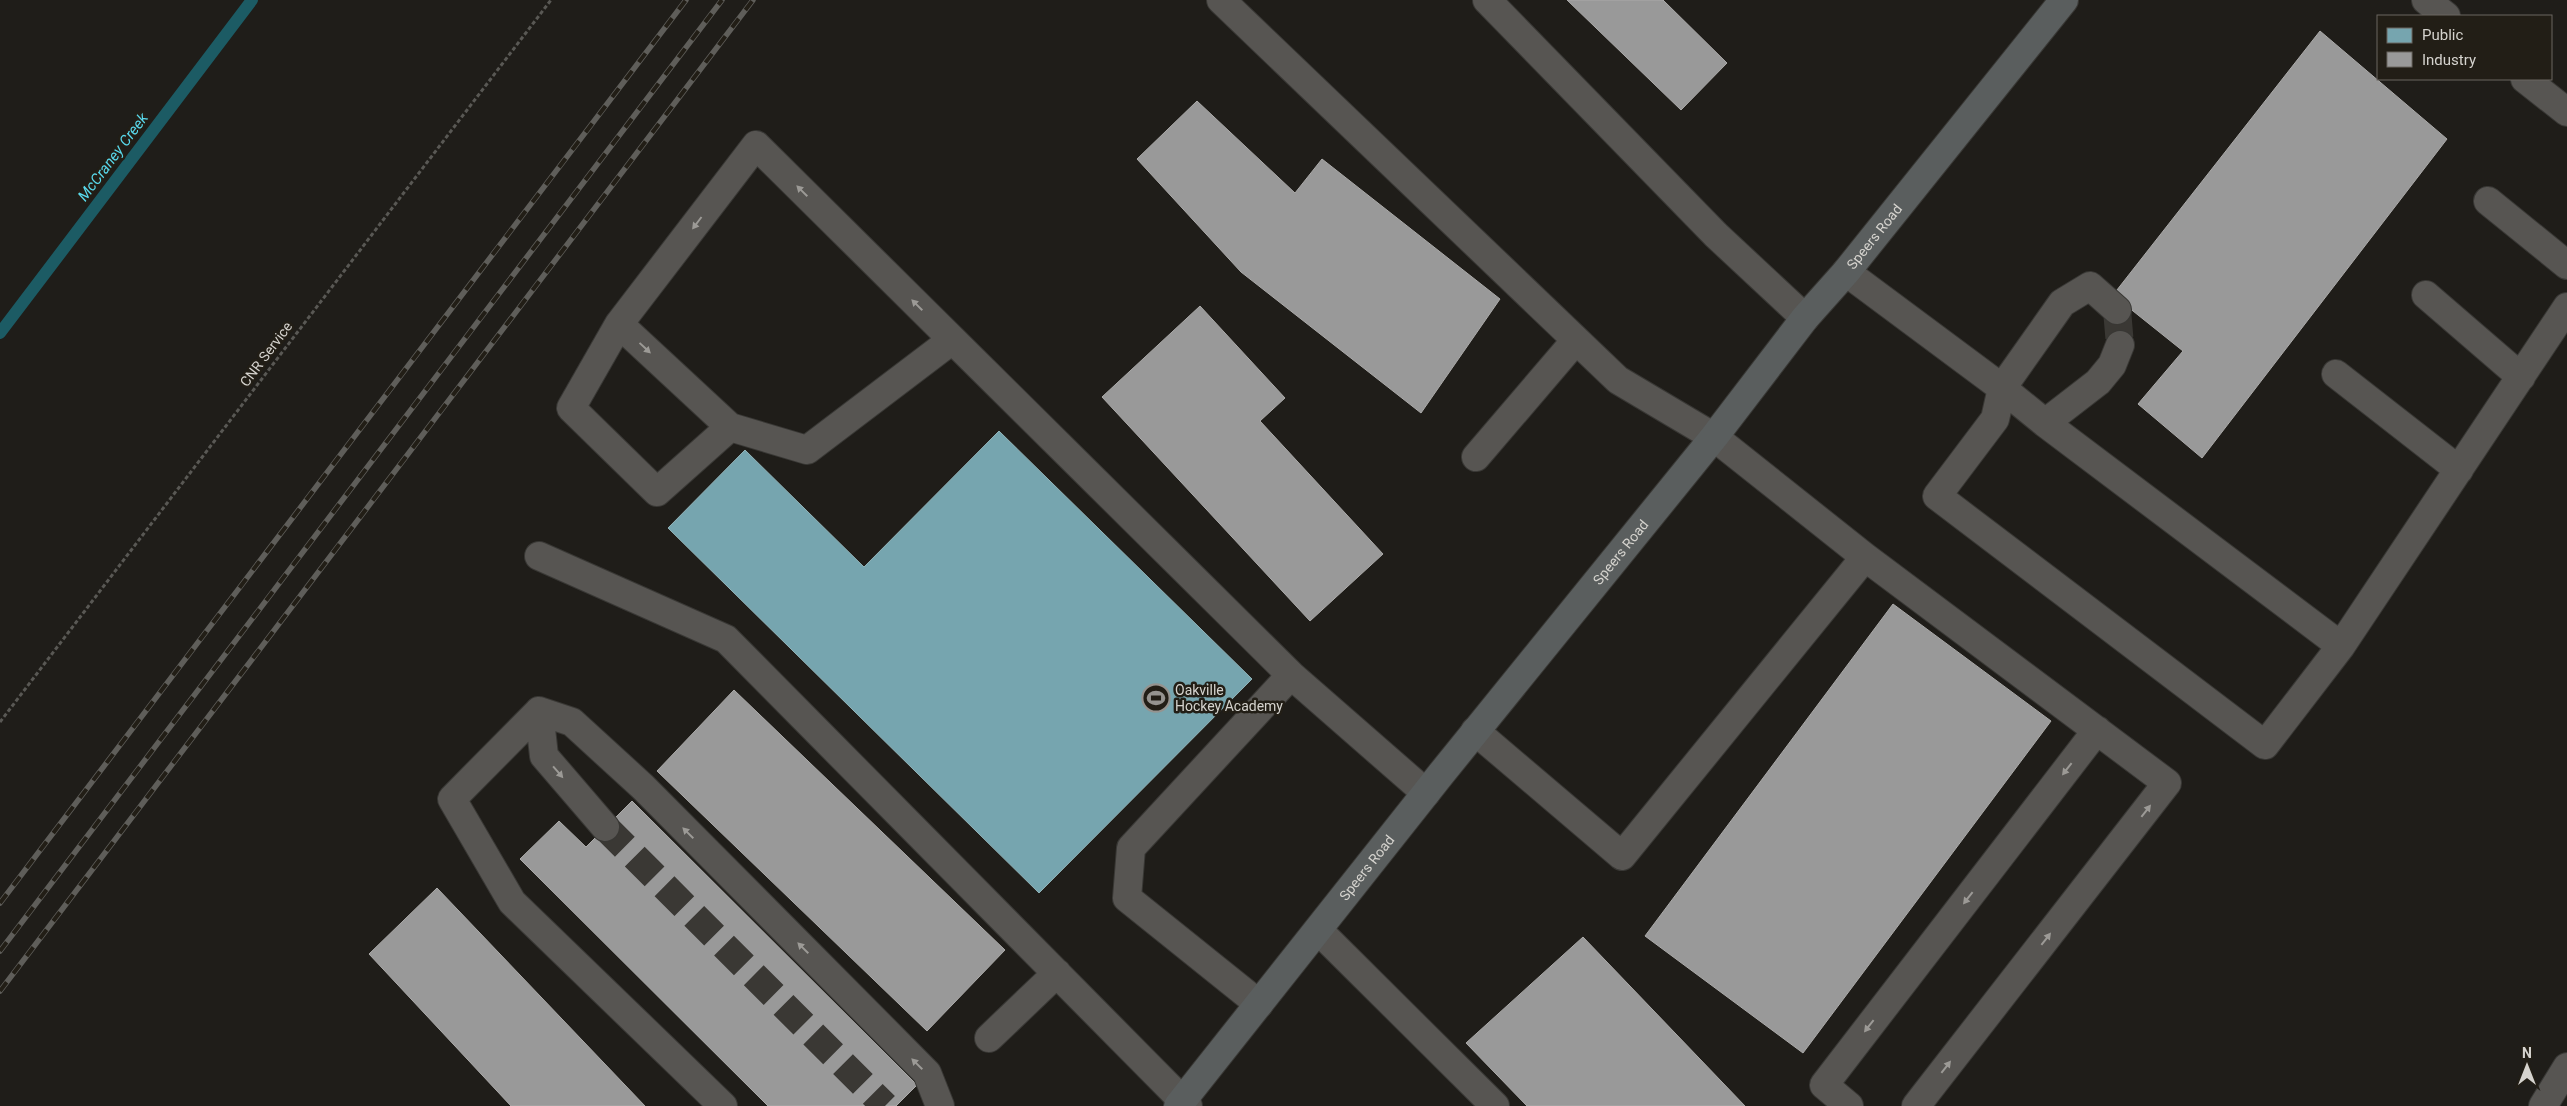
<svg xmlns="http://www.w3.org/2000/svg" width="2567" height="1106" font-family="Roboto,sans-serif">
  <style>
    .public { fill: #76a5af; stroke: #92b3b8 }
    .industry { fill: #999; stroke: #abaaa9 }
    .lines { fill: none; stroke-linecap: round; stroke-linejoin: round }
    .stream { stroke: #1c5b64; stroke-width: 12 }
    .minor-tunnel { stroke: #3a3834; stroke-width: 28; stroke-dasharray: 28 14; stroke-linecap: butt }
    .minor-casing { stroke: #393835; stroke-width: 30 }
    .major-casing { stroke: #393835; stroke-width: 30 }
    .path { stroke: #595854; stroke-width: 3; stroke-dasharray: 4 2.5; stroke-linecap: butt }
    .minor { stroke: #575552; stroke-width: 28 }
    .major { stroke: #5a5e5e; stroke-width: 28 }
    .rail-casing { stroke: #5f5e5a; stroke-width: 5.5 }
    .rail { stroke: #221e16; stroke-width: 4; stroke-dasharray: 11; stroke-linecap: butt }
    .oneway { fill: #9c9a96 }
    .labels { text-anchor: middle; dominant-baseline: central; stroke-width: 5; stroke-linejoin: round; paint-order: stroke }
    .street-label { font-size: 14px; fill: #d5d3ce; stroke: #221e16 }
    .poi-label { font-size: 14px; fill: #d5d3ce; stroke: #221e16; text-anchor: start }
    .water-label { font-size: 15px; font-style: italic; fill: #59d9ec; stroke: #221e16 }
  </style>
  <rect width="100%" height="100%" fill="#1f1d19"/>
  <!-- public -->
  <path class="public" d="M999 431 1252 679 1039 893 668 528 745 450 864 567Z"/>
  <!-- industry -->
  <path class="industry" d="M1567 0H1663L1727 63 1681 110Z
    M2320 31 2447 139 2202 458 2138 404 2183 351 2113 295Z
    M1197 101 1295 193 1322 159 1500 299 1421 413 1241 272 1137 159Z
    M1200 306 1285 398 1260 421 1383 554 1310 621 1102 397Z
    M1893 604 2051 721 1803 1053 1645 936Z
    M734 690 1005 950 927 1031 657 771Z
    M632 801 917 1085 896 1106H768L520 859 559 821 586 847Z
    M437 888 645 1106H511L369 954Z
    M1583 937 1745 1106H1527L1466 1043Z"/>
  <g class="lines">
    <!-- stream -->
    <path class="stream" d="M0 333 252 0"/>
    <!-- minor-tunnel -->
    <path class="minor-tunnel" d="M2117 310 2120 345
      M605 827 885 1106"/>
    <!-- minor casing -->
    <g class="minor-casing">
      <path id="minor" d="M1221 0 1618 380 1714 437 1865 557 1622 856 1475 731
        M1487 0 1716 235 1805 318
        M2426 0 2446 16
        M2525 79 2567 112
        M2488 201 2567 265
        M1846 272 2002 388 2045 423 2341 646 2567 307
        M2426 295 2521 377
        M2117 310 2090 286 2062 303 2002 388 1995 419 1937 496 2265 745 2341 646
        M619 324 571 408 657 492 730 427
        M952 340 807 450 730 427 619 324 756 145 1291 675
        M2336 374 2459 470
        M2045 423 2098 382 2112 365 2120 345
        M1476 457 1576 340
        M539 556 726 639 1188 1106
        M1865 557 2167 783 1916 1106
        M539 711 572 722 643 787 927 1073 940 1106
        M539 711 452 799 512 902 723 1106
        M539 711 544 756 605 827
        M1318 930 1495 1106
        M1259 1004 1127 898 1131 848 1291 675 1426 793
        M989 1038 1057 973
        M1849 1106 1824 1085 2097 730
        M2543 1106 2567 1067"/>
    </g>
    <!-- major casing -->
    <g class="major-casing">
      <g id="major">
        <path id="s1" d="M1178 1106 1441 774 1714 437 1805 318 1846 272 2064 0"/>
      </g>
    </g>
    <!-- path -->
    <path class="path" d="M0 722 551 0"/>
    <!-- minor -->
    <use href="#minor" class="minor"/>
    <!-- major -->
    <use href="#major" class="major"/>
    <!-- rail casing -->
    <g class="rail-casing">
      <path id="rail" d="M0 903 686 0
        M0 951 722 0
        M0 991 753 0"/>
    </g>
    <!-- rail -->
    <use href="#rail" class="rail"/>
  </g>
  <!-- one-way arrows -->
  <defs><path id="oneway-solid" d="M-6-.8H1V-3.2L6.5 0L1 3.2V.8H-6Z" transform="scale(1.25)"/></defs>
  <g class="oneway">
    <use href="#oneway-solid" transform="translate(802 191) rotate(-135)"/>
    <use href="#oneway-solid" transform="translate(697 223) rotate(127)"/>
    <use href="#oneway-solid" transform="translate(917 305) rotate(-135)"/>
    <use href="#oneway-solid" transform="translate(645 348) rotate(43)"/>
    <use href="#oneway-solid" transform="translate(2067 769) rotate(128)"/>
    <use href="#oneway-solid" transform="translate(558 772) rotate(49)"/>
    <use href="#oneway-solid" transform="translate(2146 811) rotate(-52)"/>
    <use href="#oneway-solid" transform="translate(688 833) rotate(-135)"/>
    <use href="#oneway-solid" transform="translate(1968 898) rotate(128)"/>
    <use href="#oneway-solid" transform="translate(2046 939) rotate(-52)"/>
    <use href="#oneway-solid" transform="translate(803 948) rotate(-135)"/>
    <use href="#oneway-solid" transform="translate(1869 1026) rotate(128)"/>
    <use href="#oneway-solid" transform="translate(917 1064) rotate(-135)"/>
    <use href="#oneway-solid" transform="translate(1946 1067) rotate(-52)"/>
  </g>
  <!-- icons -->
  <defs>
    <g id="stadium-ring" transform="scale(1.4375)"><circle r="9.5" fill="#221e16" stroke="#95938f" stroke-width="1.5"/><path d="M0-5a6.5 5 0 1 0 0 10a6.5 5 0 1 0 0-10ZM-3.5-1.8h7v3.6h-7Z" fill="#95938f"/></g>
  </defs>
  <g fill-rule="evenodd">
    <use href="#stadium-ring" x="1156" y="698"/>
  </g>
  <g class="labels">
    <!-- street labels -->
    <g class="street-label">
      <text stroke="none"><textPath href="#s1" startOffset="1114">Speers Road</textPath></text>
      <text transform="translate(266 354) rotate(-53)">CNR Service</text>
      <text stroke="none"><textPath href="#s1" startOffset="709">Speers Road</textPath></text>
      <text stroke="none"><textPath href="#s1" startOffset="304">Speers Road</textPath></text>
    </g>
    <!-- poi labels -->
    <g class="poi-label">
      <text x="1175" y="690">Oakville<tspan x="1175" dy="16">Hockey Academy</tspan></text>
    </g>
    <!-- water labels -->
    <g class="water-label">
      <text transform="translate(113 157) rotate(-53)">McCraney Creek</text>
    </g>
  </g>
  <!-- legend -->
  <rect x="2377" y="15" width="175" height="65" fill="#221e16" stroke="#6a6660"/>
  <rect x="2387" y="28" width="25" height="15" fill="#76a5af" stroke="#6a6660"/>
  <text x="2422" y="40" font-size="15" fill="#d5d3ce">Public</text>
  <rect x="2387" y="52" width="25" height="15" fill="#999999" stroke="#6a6660"/>
  <text x="2422" y="65" font-size="15" fill="#d5d3ce">Industry</text>
  <!-- north arrow -->
  <g transform="translate(2527 1066)" stroke="#221e16" stroke-width="4" paint-order="stroke">
  <path d="M0-4L9 19L0 12L-9 19Z" fill="#d5d3ce"/>
  <text y="-8" font-size="14" font-weight="bold" text-anchor="middle" fill="#d5d3ce">N</text>
  </g>
</svg>
